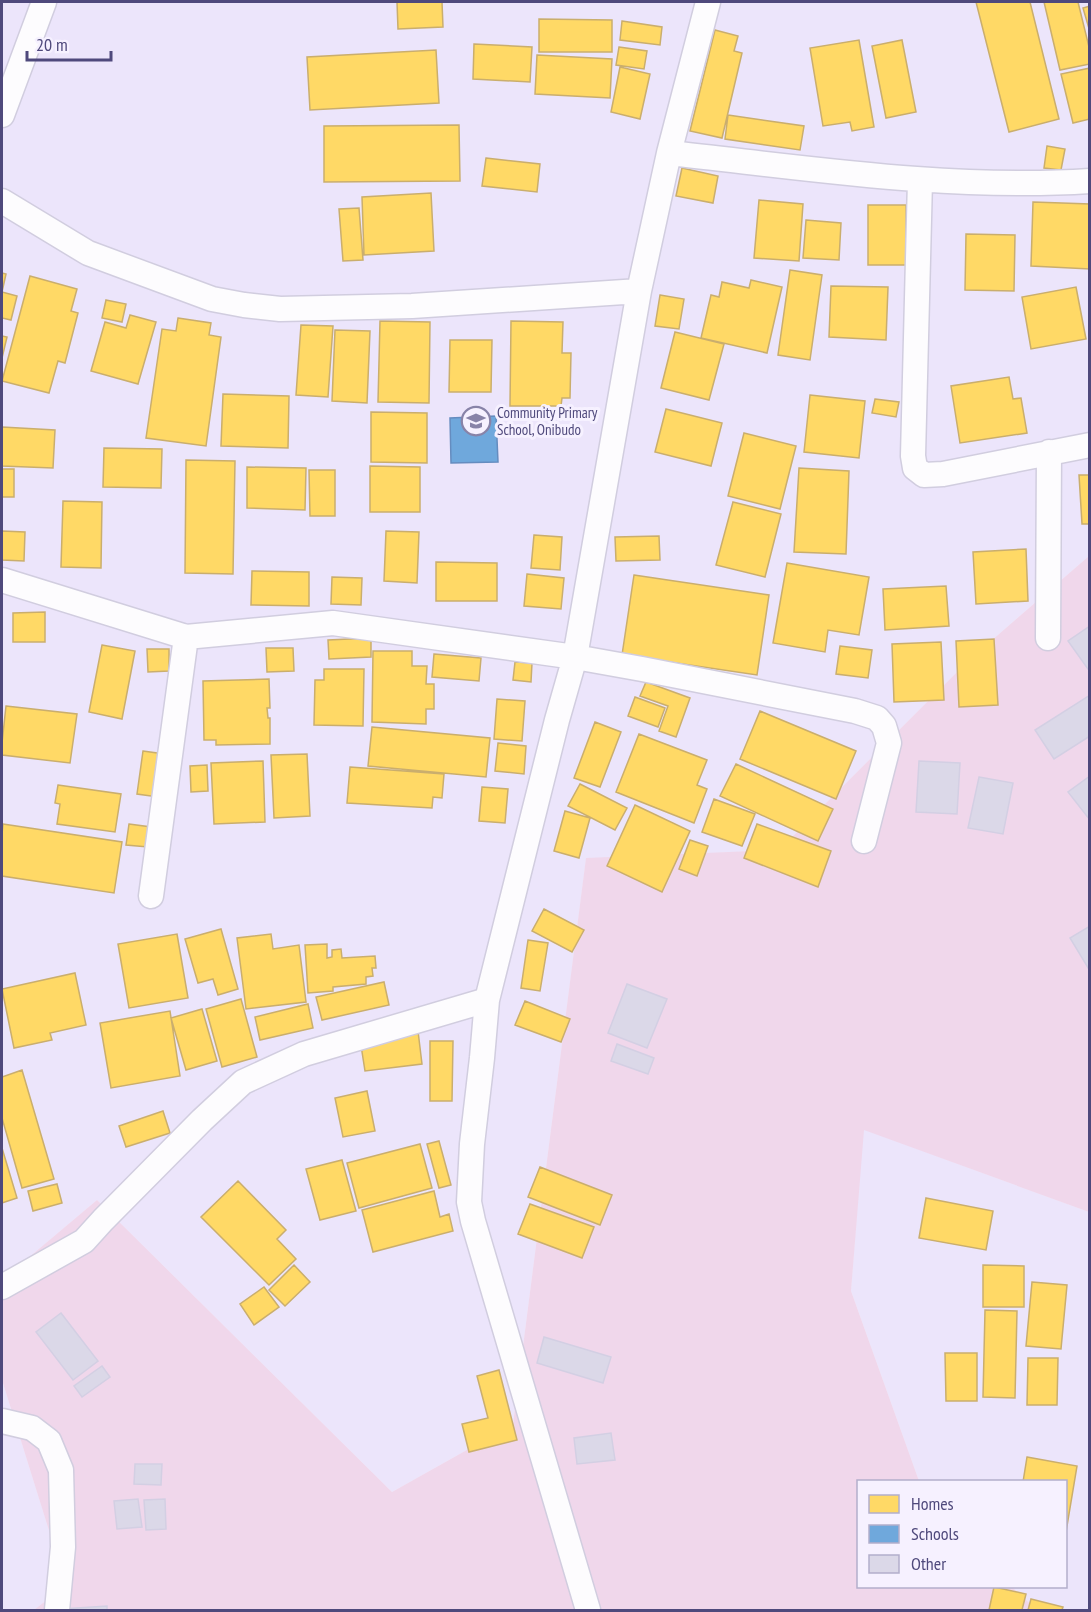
<svg xmlns="http://www.w3.org/2000/svg" width="1091" height="1612" font-family="'PT Sans Narrow',sans-serif">
  <style>
    .residential { fill: #ece5fb }
    .green { fill: #f0d7eb }
    .homes { fill: #ffd966; stroke: #caae6d; stroke-width: 1.5 }
    .schools { fill: #6fa8dc; stroke: #658cbf; stroke-width: 1.5 }
    .building { fill: #dbd8e8; stroke: #d3cfe3; stroke-width: 1.5 }
    .lines { fill: none; stroke-linecap: round; stroke-linejoin: round }
    .minor-casing { stroke: #d1cddf; stroke-width: 27 }
    .minor { stroke: #fdfcfe; stroke-width: 24 }
    .labels { text-anchor: middle; dominant-baseline: central; stroke-width: 6; stroke-linejoin: round; paint-order: stroke }
    .poi-label { font-size: 15px; fill: #4f497c; stroke: #f6f1ff; text-anchor: start }
  </style>
  <rect width="100%" height="100%" fill="#f2eef9"/>
  <!-- residential -->
  <path class="residential" d="M2 2H1089V556L968 661 779 850 586 859 513 1424 392 1492 97 1200 2 1280Z
    M863 1129 1089 1212V1610H1037L1012 1587 1066 1586V1482L919 1481 851 1291Z
    M2 1380 66 1585 34 1610H2Z"/>
  <!-- green -->
  <path class="green" d="M1089 556V1212L864 1130 851 1291 919 1481 858 1482V1586L1012 1587 1037 1610H34L66 1585 2 1380V1280L97 1200 392 1492 513 1424 586 858 779 850 968 661Z"/>
  <!-- homes -->
  <path class="homes" d="M397 2H442L443 27 398 29Z
    M976 2H1030L1059 119 1009 132Z
    M1044 2H1078L1090 51V64L1060 70Z
    M1090 6V32L1083 8Z
    M539 19 612 20V52H539Z
    M622 21 662 27 660 45 620 40Z
    M715 30 738 36 734 51 742 53 722 138 690 131Z
    M859 40 874 127 852 131 850 122 823 126 810 48Z
    M902 40 916 112 886 118 872 46Z
    M474 44 532 47 530 82 473 79Z
    M619 47 647 51 644 69 616 65Z
    M436 50 439 103 310 110 307 57Z
    M537 55 612 59 610 98 535 94Z
    M620 67 650 74 640 119 611 112Z
    M1090 68V119L1073 123 1061 74Z
    M728 115 804 126 800 150 725 139Z
    M459 125 460 181 324 182V126Z
    M1047 146 1065 149 1061 170 1044 168Z
    M486 158 540 164 537 192 482 186Z
    M682 168 718 176 713 203 676 196Z
    M431 193 434 251 364 255 362 197Z
    M759 200 803 204 799 261 754 258Z
    M1033 202 1090 204V269L1031 266Z
    M868 205H906V265H868Z
    M359 208 363 260 343 261 339 209Z
    M806 220 841 223 839 260 803 258Z
    M966 234 1015 235 1014 291 965 290Z
    M790 270 822 275 810 360 778 355Z
    M2 273 6 274 2 292 17 296 11 320 2 318Z
    M30 276 77 289 71 311 78 313 65 363 58 361 49 393 2 381Z
    M751 280 782 287 767 353 701 338 711 295 719 297 722 282 749 288Z
    M831 286 888 287 886 340 829 337Z
    M1076 287 1086 339 1031 349 1022 297Z
    M660 295 684 299 679 329 655 326Z
    M106 300 126 304 122 322 102 318Z
    M130 315 156 322 138 384 91 371 105 322 126 328Z
    M178 318 211 323 209 335 221 337 206 446 146 438 162 329 176 331Z
    M380 321 430 322 429 403 378 402Z
    M511 321 563 322 562 353H571L570 398H562L561 406H510Z
    M301 325 333 326 328 397 296 395Z
    M335 330 370 331 367 403 332 401Z
    M675 332 724 344 709 400 661 388Z
    M2 336 7 337 2 358Z
    M450 340H492L491 392H449Z
    M1009 377 1013 399 1021 398 1027 433 960 443 951 386Z
    M223 394 289 396 288 448 221 446Z
    M810 395 865 401 859 458 804 452Z
    M875 399 899 402 896 417 872 413Z
    M666 409 722 423 711 466 655 452Z
    M371 412 427 413V463L371 462Z
    M2 427 55 430 53 468 2 466Z
    M744 433 796 446 780 509 728 496Z
    M104 448 162 449 161 488 103 487Z
    M186 460 235 461 233 574 185 573Z
    M370 466 420 467V512H370Z
    M247 467 306 468 305 510 247 508Z
    M799 468 849 471 846 554 794 552Z
    M2 469H14V497H2Z
    M309 470H335V516H310Z
    M1079 475H1090V524H1082Z
    M63 501 102 502 101 568 61 567Z
    M733 502 781 514 765 577 716 565Z
    M2 531 25 532 24 561 2 560Z
    M386 531 419 532 417 583 384 581Z
    M534 535 562 537 560 570 531 568Z
    M659 536 660 560 616 561 615 537Z
    M1026 549 1028 601 976 604 973 552Z
    M436 562 497 563V601H436Z
    M787 563 869 577 859 635 828 630 825 652 773 643Z
    M252 571 309 572V606L251 605Z
    M527 574 564 578 561 609 524 606Z
    M634 575 769 595 757 675 622 655Z
    M332 577 362 578 361 605 331 604Z
    M946 586 949 626 885 630 883 589Z
    M45 612V642H13V613Z
    M371 638V657L329 659 328 640Z
    M994 639 998 705 959 707 956 641Z
    M941 642 944 700 894 702 892 644Z
    M102 645 135 651 122 719 89 712Z
    M840 646 872 650 868 678 836 674Z
    M266 648H293L294 671 267 672Z
    M147 649H169V671L148 672Z
    M373 651H412V666H427L426 684H434V709H426V724L372 722Z
    M434 654 481 658 479 681 432 677Z
    M515 662 532 663 531 682 513 680Z
    M324 669H364L363 726 314 725 315 680H324Z
    M269 679 270 708H267L268 718H270V744L216 745V740H204L203 681Z
    M646 682 690 698 676 737 659 731 668 706 640 696Z
    M635 697 665 708 658 727 628 716Z
    M497 699 525 701 522 741 494 739Z
    M6 706 77 714 70 763 2 755V743Z
    M760 711 856 751 836 799 740 759Z
    M595 722 621 732 600 787 574 778Z
    M372 727 490 738 486 777 368 766Z
    M639 734 707 760 697 785 707 789 694 823 616 792Z
    M498 743 526 746 524 774 495 771Z
    M143 751 164 754 158 797 137 794Z
    M307 754 310 816 274 818 271 755Z
    M263 761 265 822 214 824 211 763Z
    M736 764 833 809 818 841 720 796Z
    M207 765 208 791 191 792 190 766Z
    M350 767 444 774 442 798 433 797 432 808 347 803Z
    M580 784 627 808 615 830 568 806Z
    M58 785 121 794 115 832 57 824 60 804 55 803Z
    M482 787 508 789 505 823 479 821Z
    M714 799 755 814 742 846 702 832Z
    M635 805 690 831 662 892 607 866Z
    M565 811 590 818 579 858 554 851Z
    M3 824 122 842 114 893 2 876V834Z
    M129 824 151 827 148 847 126 845Z
    M757 824 831 851 818 887 744 858Z
    M690 840 708 846 697 876 679 869Z
    M544 909 584 930 572 952 532 931Z
    M221 929 238 989 218 995 213 979 198 983 185 939Z
    M177 934 188 998 129 1008 118 944Z
    M271 934 273 949 299 945 306 1002 246 1009 237 938Z
    M528 940 548 943 540 991 521 988Z
    M327 944V958L332 957V950L341 949 342 958 375 956 376 968H372L373 976 366 977V984L333 987V991L308 993 305 945Z
    M75 973 86 1025 50 1033 52 1040 14 1048 2 989Z
    M384 982 389 1005 322 1020 316 997Z
    M241 999 257 1057 222 1067 206 1009Z
    M525 1001 570 1019 561 1042 515 1025Z
    M308 1004 313 1028 260 1040 255 1017Z
    M202 1009 217 1061 186 1070 171 1018Z
    M170 1011 180 1076 111 1088 100 1023Z
    M418 1031 422 1064 365 1071 360 1039Z
    M430 1041H453L452 1101H430Z
    M22 1070 54 1179 22 1188 2 1118V1077Z
    M367 1091 375 1131 343 1137 335 1098Z
    M163 1111 170 1133 126 1147 119 1126Z
    M439 1141 451 1185 439 1188 427 1144Z
    M420 1144 432 1188 359 1208 347 1163Z
    M2 1148 17 1198 2 1203Z
    M342 1160 356 1211 320 1220 306 1169Z
    M540 1167 612 1195 600 1225 528 1197Z
    M238 1181 286 1230 277 1239 296 1259 269 1285 201 1217Z
    M57 1184 62 1203 33 1211 28 1191Z
    M434 1191 440 1217 449 1214 453 1231 373 1252 362 1210Z
    M926 1198 993 1211 986 1250 919 1238Z
    M530 1204 594 1227 582 1258 518 1234Z
    M294 1265 310 1282 285 1306 269 1290Z
    M983 1265 1024 1266V1307H983Z
    M1032 1282 1067 1285 1061 1349 1026 1346Z
    M264 1287 279 1307 254 1325 240 1304Z
    M985 1310 1017 1311 1015 1398 983 1397Z
    M945 1353H977V1401H946Z
    M1028 1358H1058L1057 1405H1027Z
    M499 1370 517 1440 469 1452 462 1424 488 1418 477 1376Z
    M1027 1457 1077 1466 1066 1532V1482H1023Z
    M994 1587 1026 1594 1022 1610H989Z
    M1031 1599 1063 1607 1062 1610H1028Z"/>
  <!-- schools -->
  <path class="schools" d="M496 416 498 462 451 463 450 418Z"/>
  <!-- building -->
  <path class="building" d="M1090 626V668L1088 669 1068 641Z
    M1090 695V736L1054 759 1035 730Z
    M919 761 960 763 957 814 916 812Z
    M1090 776V820L1068 792Z
    M979 777 1013 783 1003 834 968 828Z
    M1090 926V971L1070 938Z
    M627 984 667 999 647 1048 608 1033Z
    M617 1044 654 1058 648 1074 611 1061Z
    M61 1313 98 1361 73 1380 36 1332Z
    M544 1337 611 1357 603 1383 537 1363Z
    M102 1366 110 1377 82 1397 74 1386Z
    M611 1433 615 1460 577 1464 574 1438Z
    M135 1464H162L161 1485 134 1484Z
    M138 1499 142 1527 117 1529 114 1501Z
    M165 1499 166 1529 146 1530 144 1500Z
    M107 1606V1610H62V1609Z"/>
  <g class="lines">
    <!-- minor casing -->
    <g class="minor-casing">
      <path id="minor" d="M2 115 44 2
        M669 153C808 168 949 190 1090 181
        M920 180 913 456 915 468 924 475 943 474 1090 445
        M2 201 88 253 212 299 244 305 280 309 412 306 639 291
        M2 580 186 637 333 623 575 657 642 669 855 711 877 718 884 726 889 743 864 841
        M1048 638 1049 452
        M151 896 186 637
        M2 1287 84 1241 103 1220 202 1120 243 1082 304 1054 487 1000
        M2 1421 32 1428 49 1441 61 1470 63 1547 57 1610
        M588 1610 473 1221 469 1202 472 1144 482 1058 487 1000 557 720 575 657 639 291 669 153 708 2"/>
    </g>
    <!-- minor -->
    <use href="#minor" class="minor"/>
  </g>
  <!-- icons -->
  <defs>
    <g id="school-ring" transform="scale(1.5)"><circle r="9.5" fill="#f6f1ff" stroke="#8883a8" stroke-width="1.5"/><path d="M0-5L7-2L0 1L-7-2ZM-4 1L0 2.5L4 1V4Q0 6-4 4Z" fill="#8883a8"/></g>
  </defs>
  <g fill-rule="evenodd">
    <use href="#school-ring" x="476" y="421"/>
  </g>
  <g class="labels">
    <!-- poi labels -->
    <g class="poi-label">
      <text x="497" y="412">Community Primary<tspan x="497" dy="17">School, Onibudo</tspan></text>
    </g>
  </g>
  <!-- border -->
  <rect width="1091" height="1612" fill="none" stroke="#4f497c" stroke-width="6"/>
  <!-- legend -->
  <rect x="857" y="1480" width="210" height="108" fill="#f6f1ff" stroke="#b3aecb" stroke-width="1.5"/>
  <rect x="869" y="1495" width="30" height="18" fill="#ffd966" stroke="#b3aecb" stroke-width="1.5"/>
  <text x="911" y="1510" font-size="18" fill="#4f497c">Homes</text>
  <rect x="869" y="1525" width="30" height="18" fill="#6fa8dc" stroke="#b3aecb" stroke-width="1.5"/>
  <text x="911" y="1540" font-size="18" fill="#4f497c">Schools</text>
  <rect x="869" y="1555" width="30" height="18" fill="#dbd8e8" stroke="#b3aecb" stroke-width="1.5"/>
  <text x="911" y="1570" font-size="18" fill="#4f497c">Other</text>
  <!-- scale -->
  <path d="M27 51v9h84v-9" fill="none" stroke="#4f497c" stroke-width="3"/>
  <text x="36" y="51" font-size="18" fill="#4f497c" stroke="#f6f1ff" stroke-width="4.5" paint-order="stroke">20 m</text>
</svg>
